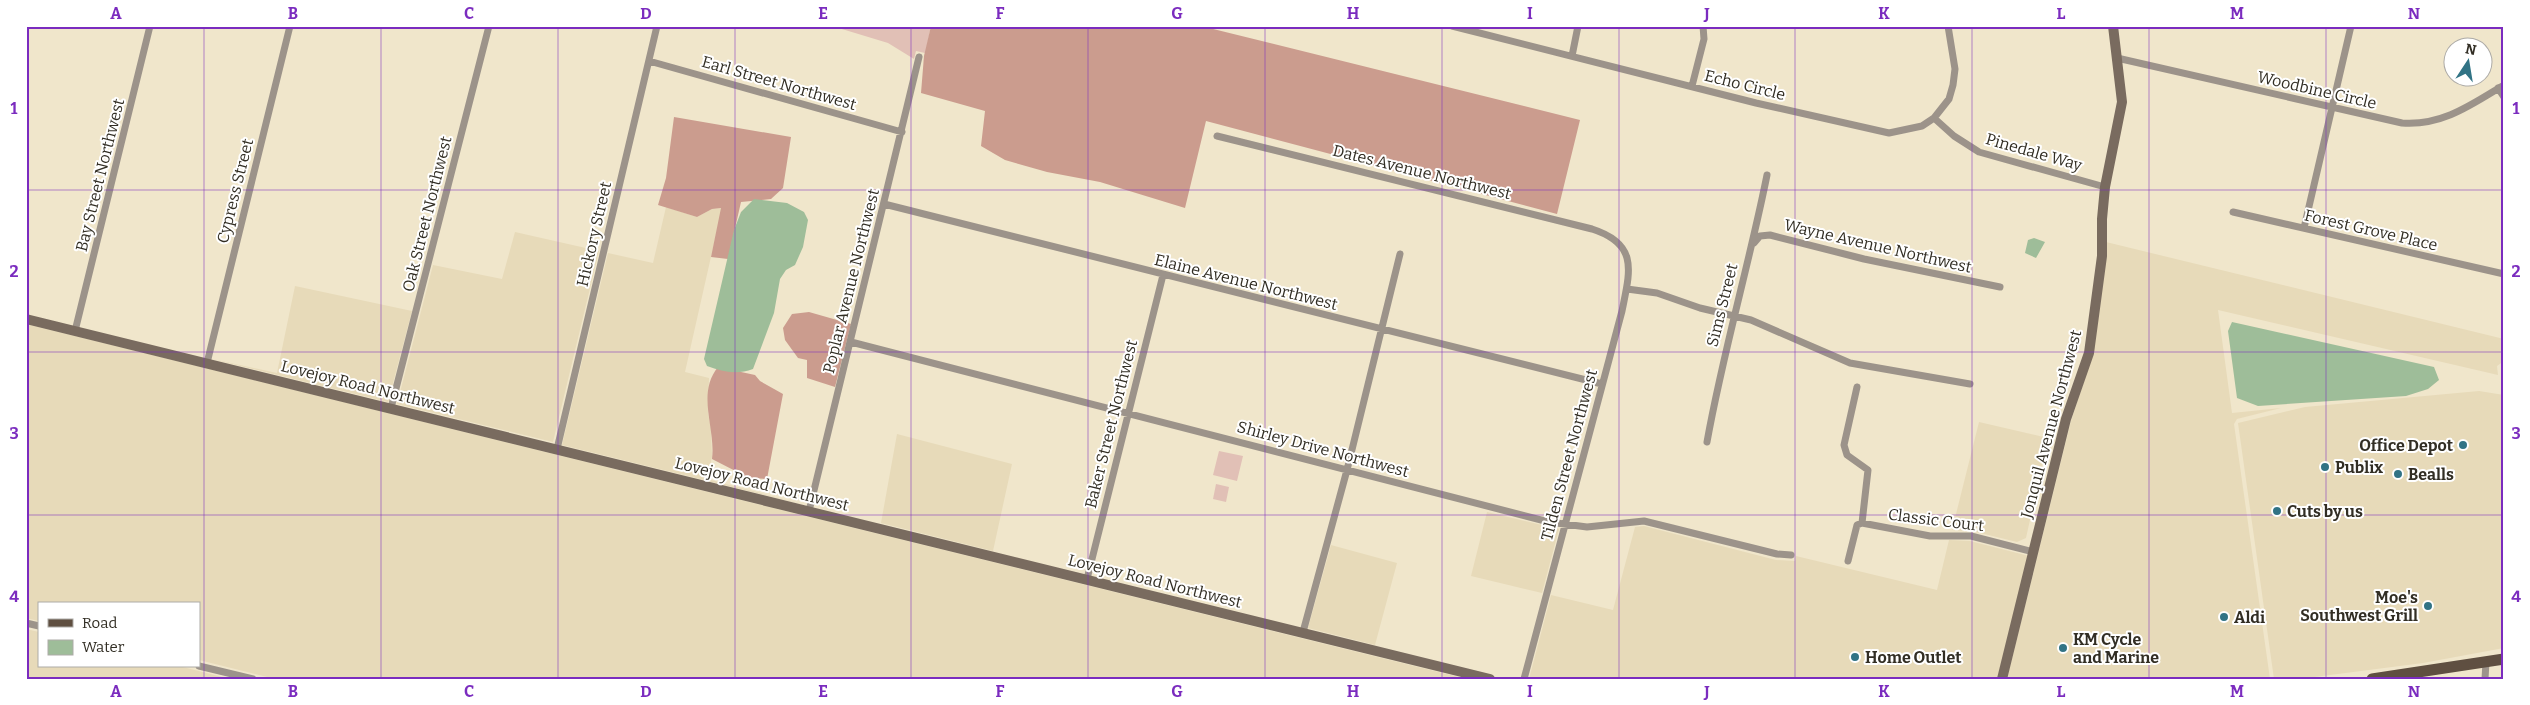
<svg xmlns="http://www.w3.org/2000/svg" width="2530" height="705" font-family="Bitter,serif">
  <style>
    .built { fill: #e7dab9 }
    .green { fill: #e1c0b6 }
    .forest { fill: #cb9c8e }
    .water { fill: #9ebd99 }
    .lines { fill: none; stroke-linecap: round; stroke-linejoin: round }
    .street { stroke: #9c938a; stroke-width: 7 }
    .secondary { stroke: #796b5f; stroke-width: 10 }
    .primary { stroke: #5f4f41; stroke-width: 11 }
    .grid { fill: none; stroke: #7b2cbf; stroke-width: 1; stroke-opacity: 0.55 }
    .poi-dot { fill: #317385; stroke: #fff; stroke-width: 2 }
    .labels { text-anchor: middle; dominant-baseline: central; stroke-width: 4; stroke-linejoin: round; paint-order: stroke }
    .street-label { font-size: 16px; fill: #322e24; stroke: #fff }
    .poi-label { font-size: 16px; font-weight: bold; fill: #322e24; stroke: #fff; text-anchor: start }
    .neatline { fill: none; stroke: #7b2cbf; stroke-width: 2 }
    .grid-label { font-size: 16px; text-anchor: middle; font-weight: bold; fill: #7b2cbf }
  </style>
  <rect width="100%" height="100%" fill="#f0e6cb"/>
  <!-- built -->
  <path class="built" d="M666 207 697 217 712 209 722 208 685 372 709 378 708 413 711 428 712 457 707 479 806 505 562 445 608 253 653 263Z
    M515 232 599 251 553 442 397 404 433 265 502 279Z
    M2106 242 2504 339V361L2497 366 2498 375 2218 310 2232 413 2281 408 2237 419 2234 424 2270 679H2007L2071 421 2093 354Z
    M295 286 412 311 388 402 212 359 277 373Z
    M26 324 205 368 1467 679H275L199 660V604H39V621L26 618Z
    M2479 391 2504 395V648L2423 663 2299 679H2274L2238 423 2305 407Z
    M1979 422 2048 438 2026 538 2017 542 1972 531 1952 530Z
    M897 434 1012 464 993 551 881 523Z
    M1487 512 1559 529 1542 593 1471 576Z
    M1644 526 1776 560 1795 561 1796 556 1937 590 1949 540 1970 541 2029 556 1997 679H1529L1551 595 1613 610 1635 527Z
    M1331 545 1397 563 1375 645 1308 628Z
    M26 629 39 632V666H179L230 679H26Z"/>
  <!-- green -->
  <path class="green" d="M832 26H931L923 65 925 53 916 51 914 59 888 43Z
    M1219 451 1243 456 1237 481 1213 475Z
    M1216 484 1229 487 1226 502 1213 499Z"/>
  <!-- forest -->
  <path class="forest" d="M931 26H1201L1580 120 1557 214 1206 121 1185 208 1100 182 1047 172 1005 160 981 146 985 111 921 93 924 56Z
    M674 117 791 137 783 188 771 199 741 202 728 259 711 257 721 208 712 209 697 217 658 205 666 178Z
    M809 312 851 324 835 387 807 378V360L798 358 785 340 783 328 792 314Z
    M718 367 755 375 760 381 783 394 767 479 749 478 712 459C716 428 696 394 718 367Z"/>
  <!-- water -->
  <path class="water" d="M754 199 787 203 804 212 808 220 803 247 795 265 786 270 780 279 774 313 753 369C737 375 723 372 707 366L704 359 734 230 741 212Z
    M2034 238 2045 242 2036 258 2025 253 2028 240Z
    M2232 322 2434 367 2439 380 2428 389 2406 396 2258 406 2237 398 2228 331Z"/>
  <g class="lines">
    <!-- street -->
    <path class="street" d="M1452 26 1756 103 1889 133 1922 126 1934 118 1949 99 1953 85 1955 69 1948 26
      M1572 56 1578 26
      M2117 58 2402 123C2442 126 2471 105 2504 85
      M649 61 902 132
      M1692 86 1704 39 1703 26
      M2498 88 2504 97
      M1934 118 1954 136 1979 152 2105 187
      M1217 136 1592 229C1639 244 1630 271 1622 311L1524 679
      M884 204 1602 384
      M2233 212 2504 274
      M2304 228 2351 26
      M1754 243 1760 236 1770 235 1864 259 2000 287
      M1627 289 1657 293 1700 308 1751 320 1850 363 1970 384
      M75 331 150 26
      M851 342 1549 522 1587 527 1644 521 1777 554 1791 555
      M207 363 290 26
      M1857 387 1844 445 1847 455 1868 470 1862 523
      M391 408 489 26
      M1707 442C1723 352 1749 265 1767 175
      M557 449 657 26
      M809 511 919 57
      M1848 561 1857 525 1862 523 1930 536H1971L2034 552
      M1087 579 1163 275
      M26 623 39 626
      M1303 632 1347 470 1400 254
      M199 666 253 679
      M2485 679 2486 662"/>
    <!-- secondary -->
    <path class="secondary" d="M26 319 1490 679
      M2002 679 2066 419 2089 353 2102 256V219L2105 187 2122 102 2113 26"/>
    <!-- primary -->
    <path class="primary" d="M2372 679 2504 659"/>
  </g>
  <!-- grid -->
  <path class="grid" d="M204 26V679M381 26V679M558 26V679M735 26V679M911 26V679M1088 26V679M1265 26V679M1442 26V679M1619 26V679M1795 26V679M1972 26V679M2149 26V679M2326 26V679M26 190H2504M26 352H2504M26 515H2504"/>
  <!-- markers -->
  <g class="poi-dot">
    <circle cx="2463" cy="445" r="5"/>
    <circle cx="2325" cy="467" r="5"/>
    <circle cx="2398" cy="474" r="5"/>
    <circle cx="2277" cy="511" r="5"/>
    <circle cx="2428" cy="606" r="5"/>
    <circle cx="2224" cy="617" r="5"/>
    <circle cx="2063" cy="648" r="5"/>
    <circle cx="1855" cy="657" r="5"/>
  </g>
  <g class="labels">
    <!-- street labels -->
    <g class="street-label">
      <text transform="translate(779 83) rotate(16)">Earl Street Northwest</text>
      <text transform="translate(1745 85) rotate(14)">Echo Circle</text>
      <text transform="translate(2317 90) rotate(13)">Woodbine Circle</text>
      <text transform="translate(2034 152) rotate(16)">Pinedale Way</text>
      <text transform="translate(1422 172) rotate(14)">Dates Avenue Northwest</text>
      <text transform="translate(100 175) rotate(-76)">Bay Street Northwest</text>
      <text transform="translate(235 191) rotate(-76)">Cypress Street</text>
      <text transform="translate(427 214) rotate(-76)">Oak Street Northwest</text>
      <text transform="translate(2371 230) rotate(13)">Forest Grove Place</text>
      <text transform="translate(594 234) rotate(-77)">Hickory Street</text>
      <text transform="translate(1878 246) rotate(13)">Wayne Avenue Northwest</text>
      <text transform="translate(851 281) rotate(-76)">Poplar Avenue Northwest</text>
      <text transform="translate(1246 282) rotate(14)">Elaine Avenue Northwest</text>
      <text transform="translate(1722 305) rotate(-76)">Sims Street</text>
      <text transform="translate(368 387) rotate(14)">Lovejoy Road Northwest</text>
      <text transform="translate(1111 424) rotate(-76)">Baker Street Northwest</text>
      <text transform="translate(2051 424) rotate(-75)">Jonquil Avenue Northwest</text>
      <text transform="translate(1323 449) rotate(15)">Shirley Drive Northwest</text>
      <text transform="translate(1569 455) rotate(-75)">Tilden Street Northwest</text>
      <text transform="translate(762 484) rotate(14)">Lovejoy Road Northwest</text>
      <text transform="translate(1936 520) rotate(7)">Classic Court</text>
      <text transform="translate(1155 581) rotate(14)">Lovejoy Road Northwest</text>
    </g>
    <!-- poi labels -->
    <g class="poi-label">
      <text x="2453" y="445" text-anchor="end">Office Depot</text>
      <text x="2335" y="467">Publix</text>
      <text x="2408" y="474">Bealls</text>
      <text x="2287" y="511">Cuts by us</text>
      <text x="2418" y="597" text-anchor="end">Moe's<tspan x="2418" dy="18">Southwest Grill</tspan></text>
      <text x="2234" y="617">Aldi</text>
      <text x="2073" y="639">KM Cycle<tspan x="2073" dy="18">and Marine</tspan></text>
      <text x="1865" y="657">Home Outlet</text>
    </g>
  </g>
  <!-- border -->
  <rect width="2530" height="705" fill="none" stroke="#ffffff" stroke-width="55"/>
  <!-- legend -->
  <rect x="38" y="602" width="162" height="65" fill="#ffffff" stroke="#adaba7"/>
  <rect x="48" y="619" width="25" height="8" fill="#5f4f41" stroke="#adaba7"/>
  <text x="82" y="628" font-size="15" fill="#322e24">Road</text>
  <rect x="48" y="640" width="25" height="15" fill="#9ebd99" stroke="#adaba7"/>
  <text x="82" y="652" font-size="15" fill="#322e24">Water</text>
  <!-- north arrow -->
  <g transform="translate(2468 62) rotate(12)"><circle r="24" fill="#ffffff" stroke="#adaba7"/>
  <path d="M0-4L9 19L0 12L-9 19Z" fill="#317385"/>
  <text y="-8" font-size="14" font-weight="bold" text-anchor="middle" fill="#322e24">N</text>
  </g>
  <rect x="28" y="28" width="2474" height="650" class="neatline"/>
  <g class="grid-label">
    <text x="116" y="19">A</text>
    <text x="293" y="19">B</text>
    <text x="469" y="19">C</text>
    <text x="646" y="19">D</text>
    <text x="823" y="19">E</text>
    <text x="1000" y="19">F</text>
    <text x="1177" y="19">G</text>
    <text x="1353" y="19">H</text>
    <text x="1530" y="19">I</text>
    <text x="1707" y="19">J</text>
    <text x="1884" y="19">K</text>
    <text x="2061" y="19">L</text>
    <text x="2237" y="19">M</text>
    <text x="2414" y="19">N</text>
    <text x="14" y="114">1</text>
    <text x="2516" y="114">1</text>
    <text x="14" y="277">2</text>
    <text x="2516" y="277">2</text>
    <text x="14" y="439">3</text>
    <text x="2516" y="439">3</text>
    <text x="14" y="602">4</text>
    <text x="2516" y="602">4</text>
    <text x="116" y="697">A</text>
    <text x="293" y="697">B</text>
    <text x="469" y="697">C</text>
    <text x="646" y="697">D</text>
    <text x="823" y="697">E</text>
    <text x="1000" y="697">F</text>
    <text x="1177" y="697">G</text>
    <text x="1353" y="697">H</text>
    <text x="1530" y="697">I</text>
    <text x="1707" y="697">J</text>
    <text x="1884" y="697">K</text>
    <text x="2061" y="697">L</text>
    <text x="2237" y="697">M</text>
    <text x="2414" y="697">N</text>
  </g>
</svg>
